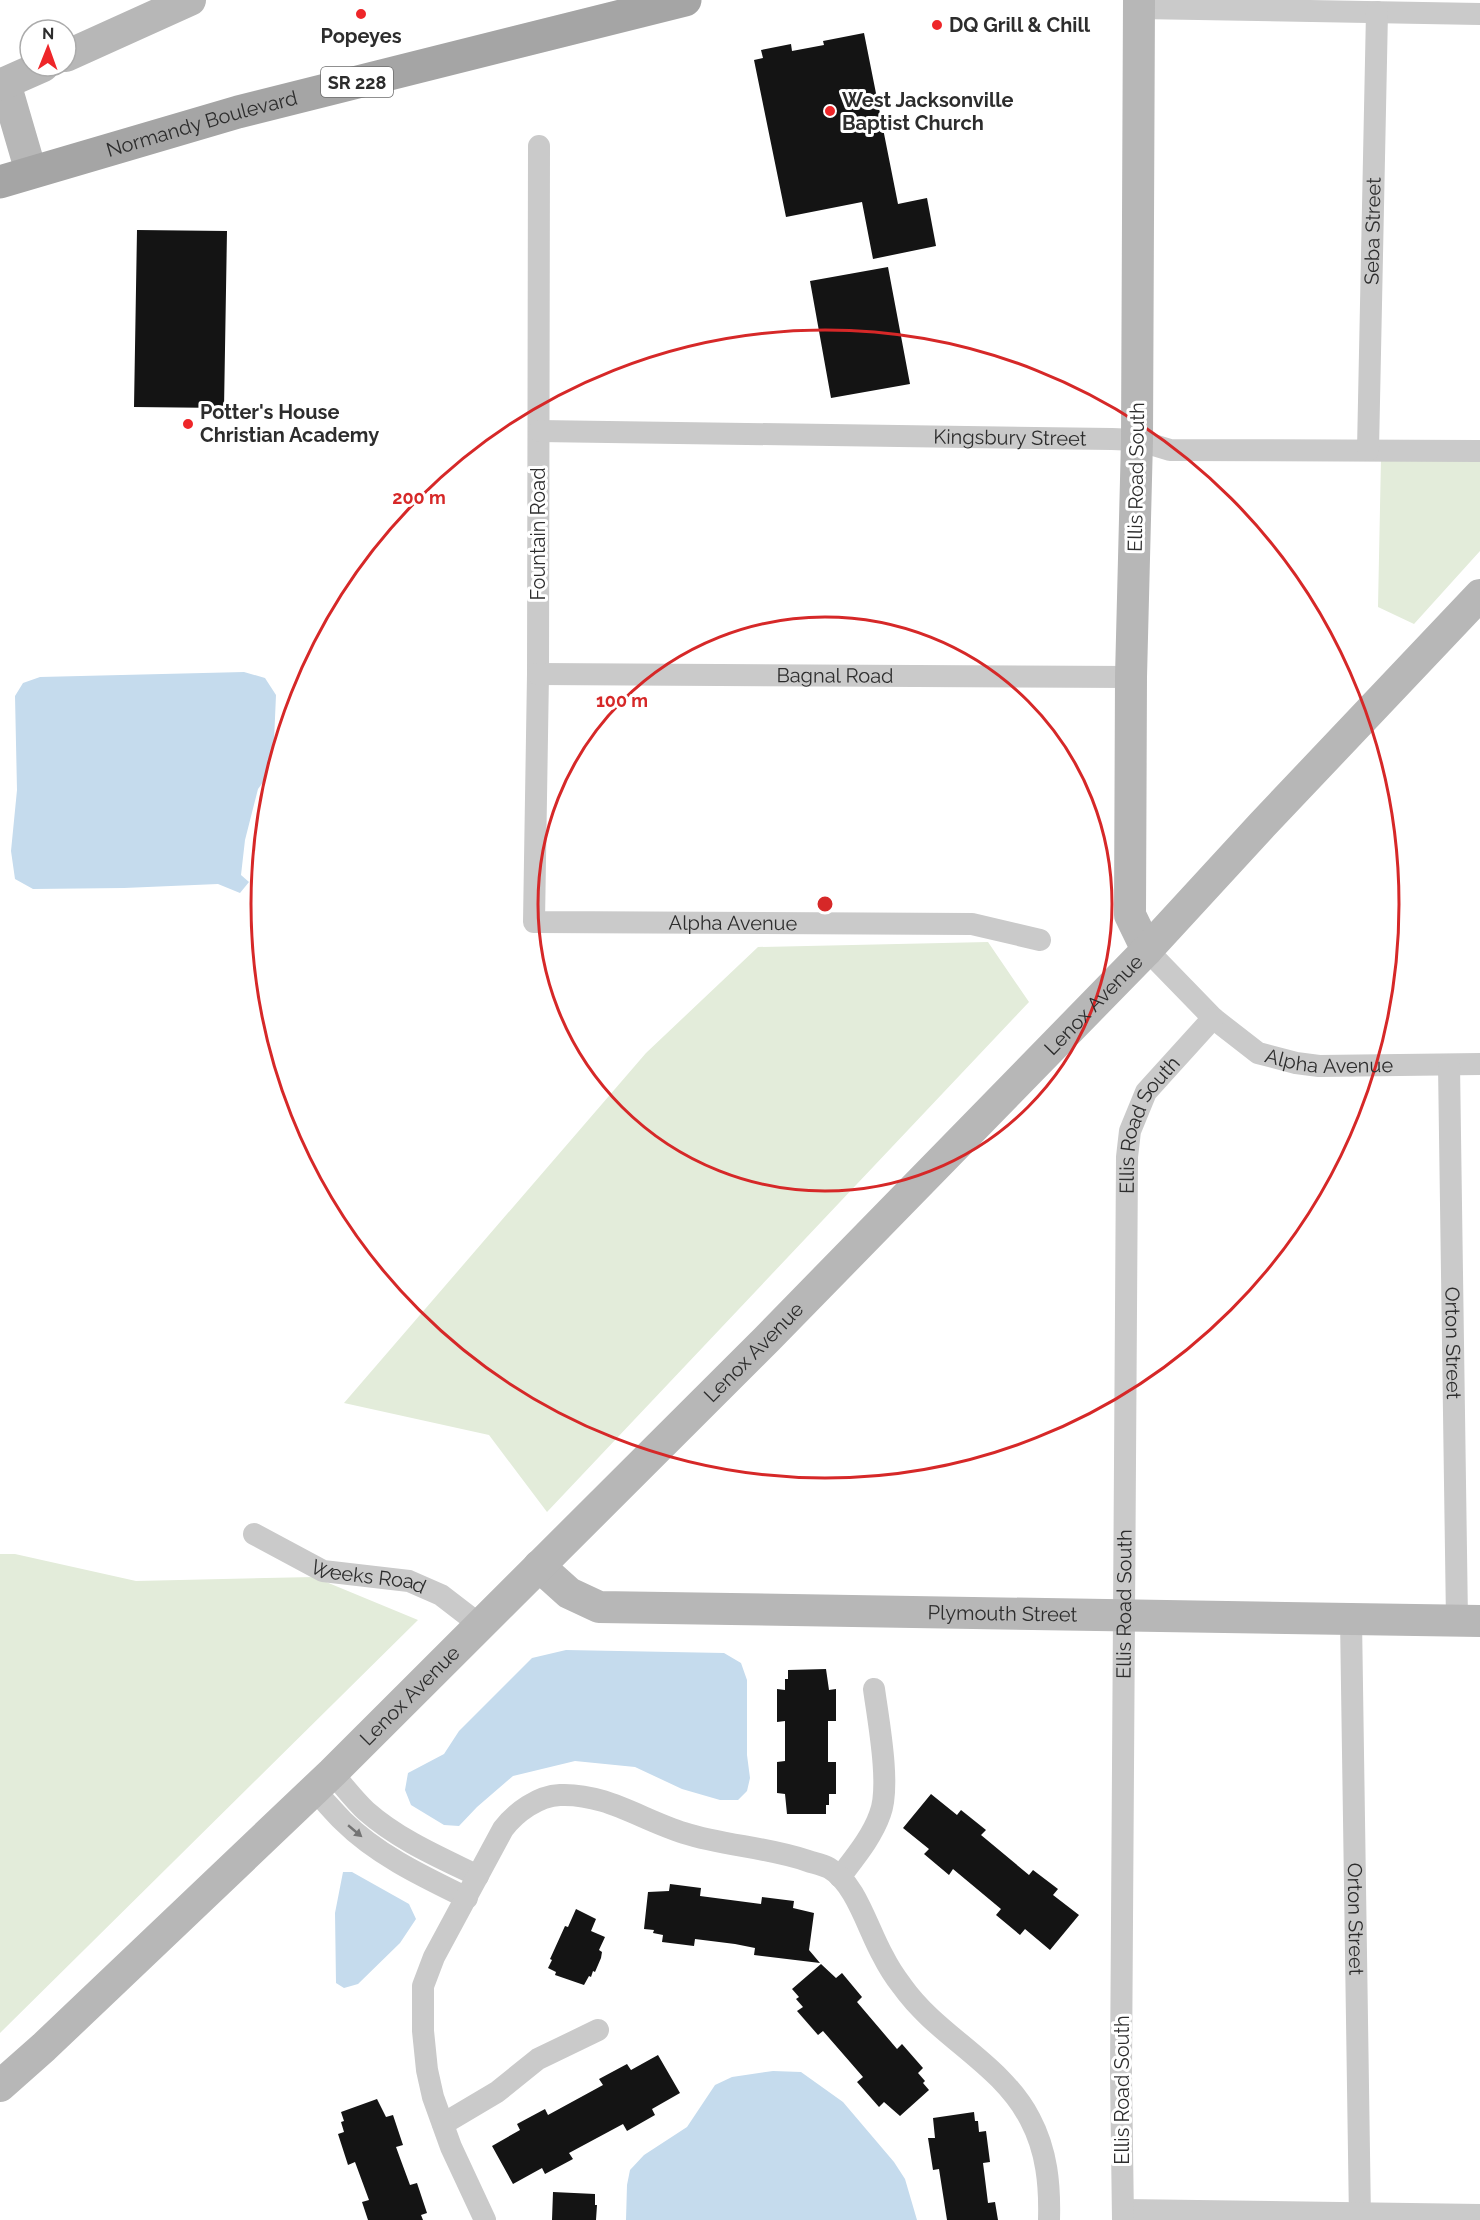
<svg xmlns="http://www.w3.org/2000/svg" width="1480" height="2220" font-family="Raleway,sans-serif">
  <style>
    .green { fill: #e3ecda }
    .water { fill: #c5dbed }
    .building { fill: #141414 }
    .lines { fill: none; stroke-linecap: round; stroke-linejoin: round }
    .street { stroke: #cacaca; stroke-width: 22 }
    .secondary { stroke: #b7b7b7; stroke-width: 32 }
    .primary { stroke: #a5a5a5; stroke-width: 33 }
    .oneway { fill: #747474 }
    .ring { fill: none; stroke: #d62828; stroke-width: 3 }
    .poi-dot { fill: #ee2629; stroke: #fff; stroke-width: 2 }
    .labels { text-anchor: middle; dominant-baseline: central; stroke-width: 6; stroke-linejoin: round; paint-order: stroke }
    .shield { fill: #fff; stroke: #6c6c6c; stroke-width: 1.5 }
    .shield-label { font-size: 18px; font-weight: bold; fill: #2d2d2d }
    .poi-label { font-size: 20px; font-weight: bold; fill: #2d2d2d; stroke: #fff; text-anchor: start }
    .street-label { font-size: 20px; fill: #2d2d2d; stroke: #fff }
    .centre { fill: #d62828; stroke: #fff; stroke-width: 3 }
    .ring-label { font-size: 18px; text-anchor: middle; font-weight: bold; fill: #d62828; stroke: #fff; stroke-width: 6; stroke-linejoin: round; paint-order: stroke }
  </style>
  <rect width="100%" height="100%" fill="#fff"/>
  <!-- green -->
  <path class="green" d="M1381 458 1480 462V551L1414 624 1378 607Z
    M988 942 1029 1002 547 1512 489 1435 344 1403 646 1053 758 947Z
    M0 1554H15L136 1581 314 1577 418 1620 0 2033Z"/>
  <!-- water -->
  <path class="water" d="M244 672 265 678 276 695 274 741 264 781 258 789 245 840 241 875 249 882 240 893 218 884 124 888 33 889 15 879 11 851 17 790 15 696 23 683 40 677Z
    M566 1650 724 1653 741 1663 747 1680V1755L750 1778 747 1791 738 1800H720L682 1789 635 1767 575 1761 513 1776 477 1807 459 1826 444 1825 411 1805 405 1790 408 1773 444 1754 459 1731 532 1658Z
    M343 1872H352L409 1904 416 1919 400 1943 358 1984 344 1988 336 1983 335 1913Z
    M773 2071 801 2072 843 2102 894 2162 905 2179 917 2220H626L627 2185 630 2170 644 2155 687 2127 715 2085 732 2077Z"/>
  <!-- building -->
  <path class="building" d="M864 33 898 204 927 198 936 246 873 259 862 202 786 217 754 60 763 58 761 50 791 44 792 51 824 45 823 41Z
    M137 230 227 231 224 408 134 407Z
    M888 267 910 384 831 398 810 281Z
    M826 1669 829 1690 836 1689V1721H828V1762H836V1794H829V1805H826V1814H787L785 1794 777 1793V1762L785 1761V1721L777 1722V1689L785 1690V1679H788V1670Z
    M931 1794 957 1815 961 1810 986 1830 981 1835 1029 1875 1033 1870 1058 1889 1053 1895 1079 1915 1050 1950 1025 1929 1020 1935 996 1915 1001 1909 953 1869 949 1875 924 1854 929 1849 903 1828Z
    M670 1884 701 1888 700 1896 761 1904 762 1897 794 1901 793 1908 814 1913 809 1950 820 1963 754 1955 755 1948 735 1944 695 1939 694 1946 662 1942 663 1935 653 1933 654 1930 644 1929 648 1892 669 1891Z
    M576 1909 596 1919 591 1931 605 1937 599 1950 602 1952 601 1958 595 1972 593 1971 591 1977 589 1976 584 1985 555 1975 556 1972 548 1968 552 1960 550 1959 565 1926 568 1927Z
    M821 1964 836 1978 842 1973 862 1997 857 2002 880 2029 897 2049 902 2044 923 2068 918 2073 925 2081 923 2083 929 2090 900 2116 884 2102 879 2107 857 2082 863 2077 850 2062 823 2031 818 2035 797 2011 803 2007 796 1999 799 1997 792 1989Z
    M658 2055 680 2093 652 2109 655 2115 627 2131 623 2124 569 2153 573 2159 545 2174 542 2168 513 2184 492 2146 520 2130 517 2124 545 2109 548 2115 603 2085 599 2079 627 2064 631 2070Z
    M377 2099 386 2117 393 2115 403 2145 396 2147 400 2158 410 2185 417 2183 427 2213 421 2215 423 2220H368L362 2202 369 2200 355 2162 348 2165 338 2134 344 2132 341 2122 344 2121 341 2112Z
    M974 2112 975 2121H978L979 2132 986 2131 990 2162 983 2163 988 2203 995 2202 998 2220H947L939 2169 933 2170 928 2138H935L933 2118Z
    M553 2192 595 2194V2205H597L596 2220H552Z"/>
  <g class="lines">
    <!-- street -->
    <g class="street">
      <path d="M1139 8 1480 14"/>
      <path id="s1" d="M539 146 538 674 534 922 972 924 1040 940"/>
      <path id="s2" d="M539 431 1112 439 1137 440 1170 450 1480 451"/>
      <path id="s3" d="M1368 450 1377 12"/>
      <path id="s4" d="M538 674 1131 677"/>
      <path id="s5" d="M1147 950 1213 1018 1258 1053 1296 1063 1319 1066 1480 1064"/>
      <path id="s6" d="M1449 1065 1457 1621"/>
      <path id="s7" d="M254 1534 323 1571 409 1581 441 1595 480 1625"/>
      <path id="s8" d="M1351 1619 1360 2220"/>
      <path d="M332 1773C343 1785 354 1800 366 1811 399 1840 439 1857 478 1876"/>
      <path d="M314 1790C324 1800 333 1811 343 1821 377 1855 424 1877 467 1898"/>
      <path d="M840 1877C855 1857 872 1837 880 1814 891 1787 878 1719 874 1689"/>
      <path d="M443 2124 497 2092 538 2059 598 2030"/>
      <path d="M1123 2210 1480 2215"/>
      <path d="M485 2220 451 2147 433 2097 427 2070 423 2031V1986L434 1957 503 1829C516 1812 538 1796 560 1795 605 1793 642 1820 684 1833 724 1846 768 1847 808 1861 814 1863 823 1865 829 1868 856 1883 868 1930 883 1956 888 1966 895 1977 902 1986 938 2037 1001 2063 1030 2119 1047 2151 1050 2185 1049 2220"/>
      <path id="s9" d="M1123 2220 1121 2074 1127 1157 1130 1131 1146 1092 1213 1018"/>
    </g>
    <!-- secondary -->
    <g class="secondary">
      <path d="M1139 0 1137 440 1131 677 1130 915 1147 950"/>
      <path d="M66 56 190 0"/>
      <path d="M5 83 31 172"/>
      <path d="M0 85 43 66"/>
      <path id="s10" d="M539 1566 569 1593 599 1607 1480 1621"/>
      <path id="s11" d="M0 2086 44 2047 332 1773 767 1339 1147 950 1262 825 1480 595"/>
    </g>
    <!-- primary -->
    <path class="primary" id="s12" d="M0 182 238 112 685 0"/>
  </g>
  <!-- one-way arrows -->
  <defs><path id="oneway-solid" d="M-6-.8H1V-3.2L6.5 0L1 3.2V.8H-6Z" transform="scale(1.5)"/></defs>
  <use class="oneway" href="#oneway-solid" transform="translate(355 1831) rotate(40)"/>
  <!-- distance rings -->
  <g class="ring">
    <circle cx="825" cy="904" r="287"/>
    <circle cx="825" cy="904" r="574"/>
  </g>
  <!-- markers -->
  <g class="poi-dot">
    <circle cx="361" cy="14" r="6"/>
    <circle cx="937" cy="25" r="6"/>
    <circle cx="830" cy="111" r="6"/>
    <circle cx="188" cy="424" r="6"/>
  </g>
  <g class="labels">
    <!-- shield labels -->
    <rect class="shield" x="321" y="67" width="72" height="30" rx="4.5"/>
    <g class="shield-label">
      <text x="357" y="82">SR 228</text>
    </g>
    <!-- poi labels -->
    <g class="poi-label">
      <text x="949" y="25">DQ Grill &amp; Chill</text>
      <text x="361" y="36" text-anchor="middle">Popeyes</text>
      <text x="842" y="100">West Jacksonville<tspan x="842" dy="23">Baptist Church</tspan></text>
      <text x="200" y="412">Potter's House<tspan x="200" dy="23">Christian Academy</tspan></text>
    </g>
    <!-- street labels -->
    <g class="street-label">
      <text stroke="none"><textPath href="#s12" startOffset="210">Normandy Boulevard</textPath></text>
      <text stroke="none"><textPath href="#s3" startOffset="219">Seba Street</textPath></text>
      <text stroke="none"><textPath href="#s2" startOffset="471">Kingsbury Street</textPath></text>
      <text transform="translate(1136 477) rotate(-89)">Ellis Road South</text>
      <text transform="translate(538 534) rotate(-90)">Fountain Road</text>
      <text stroke="none"><textPath href="#s4" startOffset="297">Bagnal Road</textPath></text>
      <text stroke="none"><textPath href="#s1" startOffset="975">Alpha Avenue</textPath></text>
      <text stroke="none"><textPath href="#s11" startOffset="1538">Lenox Avenue</textPath></text>
      <text stroke="none"><textPath href="#s5" startOffset="224">Alpha Avenue</textPath></text>
      <text stroke="none"><textPath href="#s9" startOffset="1101">Ellis Road South</textPath></text>
      <text stroke="none"><textPath href="#s6" startOffset="278">Orton Street</textPath></text>
      <text stroke="none"><textPath href="#s11" startOffset="1052">Lenox Avenue</textPath></text>
      <text stroke="none"><textPath href="#s7" startOffset="124">Weeks Road</textPath></text>
      <text stroke="none"><textPath href="#s9" startOffset="616">Ellis Road South</textPath></text>
      <text stroke="none"><textPath href="#s10" startOffset="477">Plymouth Street</textPath></text>
      <text stroke="none"><textPath href="#s11" startOffset="566">Lenox Avenue</textPath></text>
      <text stroke="none"><textPath href="#s8" startOffset="300">Orton Street</textPath></text>
      <text transform="translate(1122 2090) rotate(-90)">Ellis Road South</text>
    </g>
  </g>
  <circle cx="825" cy="904" r="9" class="centre"/>
  <g class="ring-label">
    <text x="419" y="504">200 m</text>
    <text x="622" y="707">100 m</text>
  </g>
  <!-- north arrow -->
  <g transform="translate(48 48) rotate(1)"><circle r="28" fill="#ffffff" stroke="#ababab" stroke-width="1.5"/>
  <path d="M0-4.5L10 22L0 15L-10 22Z" fill="#ee2629"/>
  <text y="-9" font-size="16" font-weight="bold" text-anchor="middle" fill="#2d2d2d">N</text>
  </g>
</svg>
